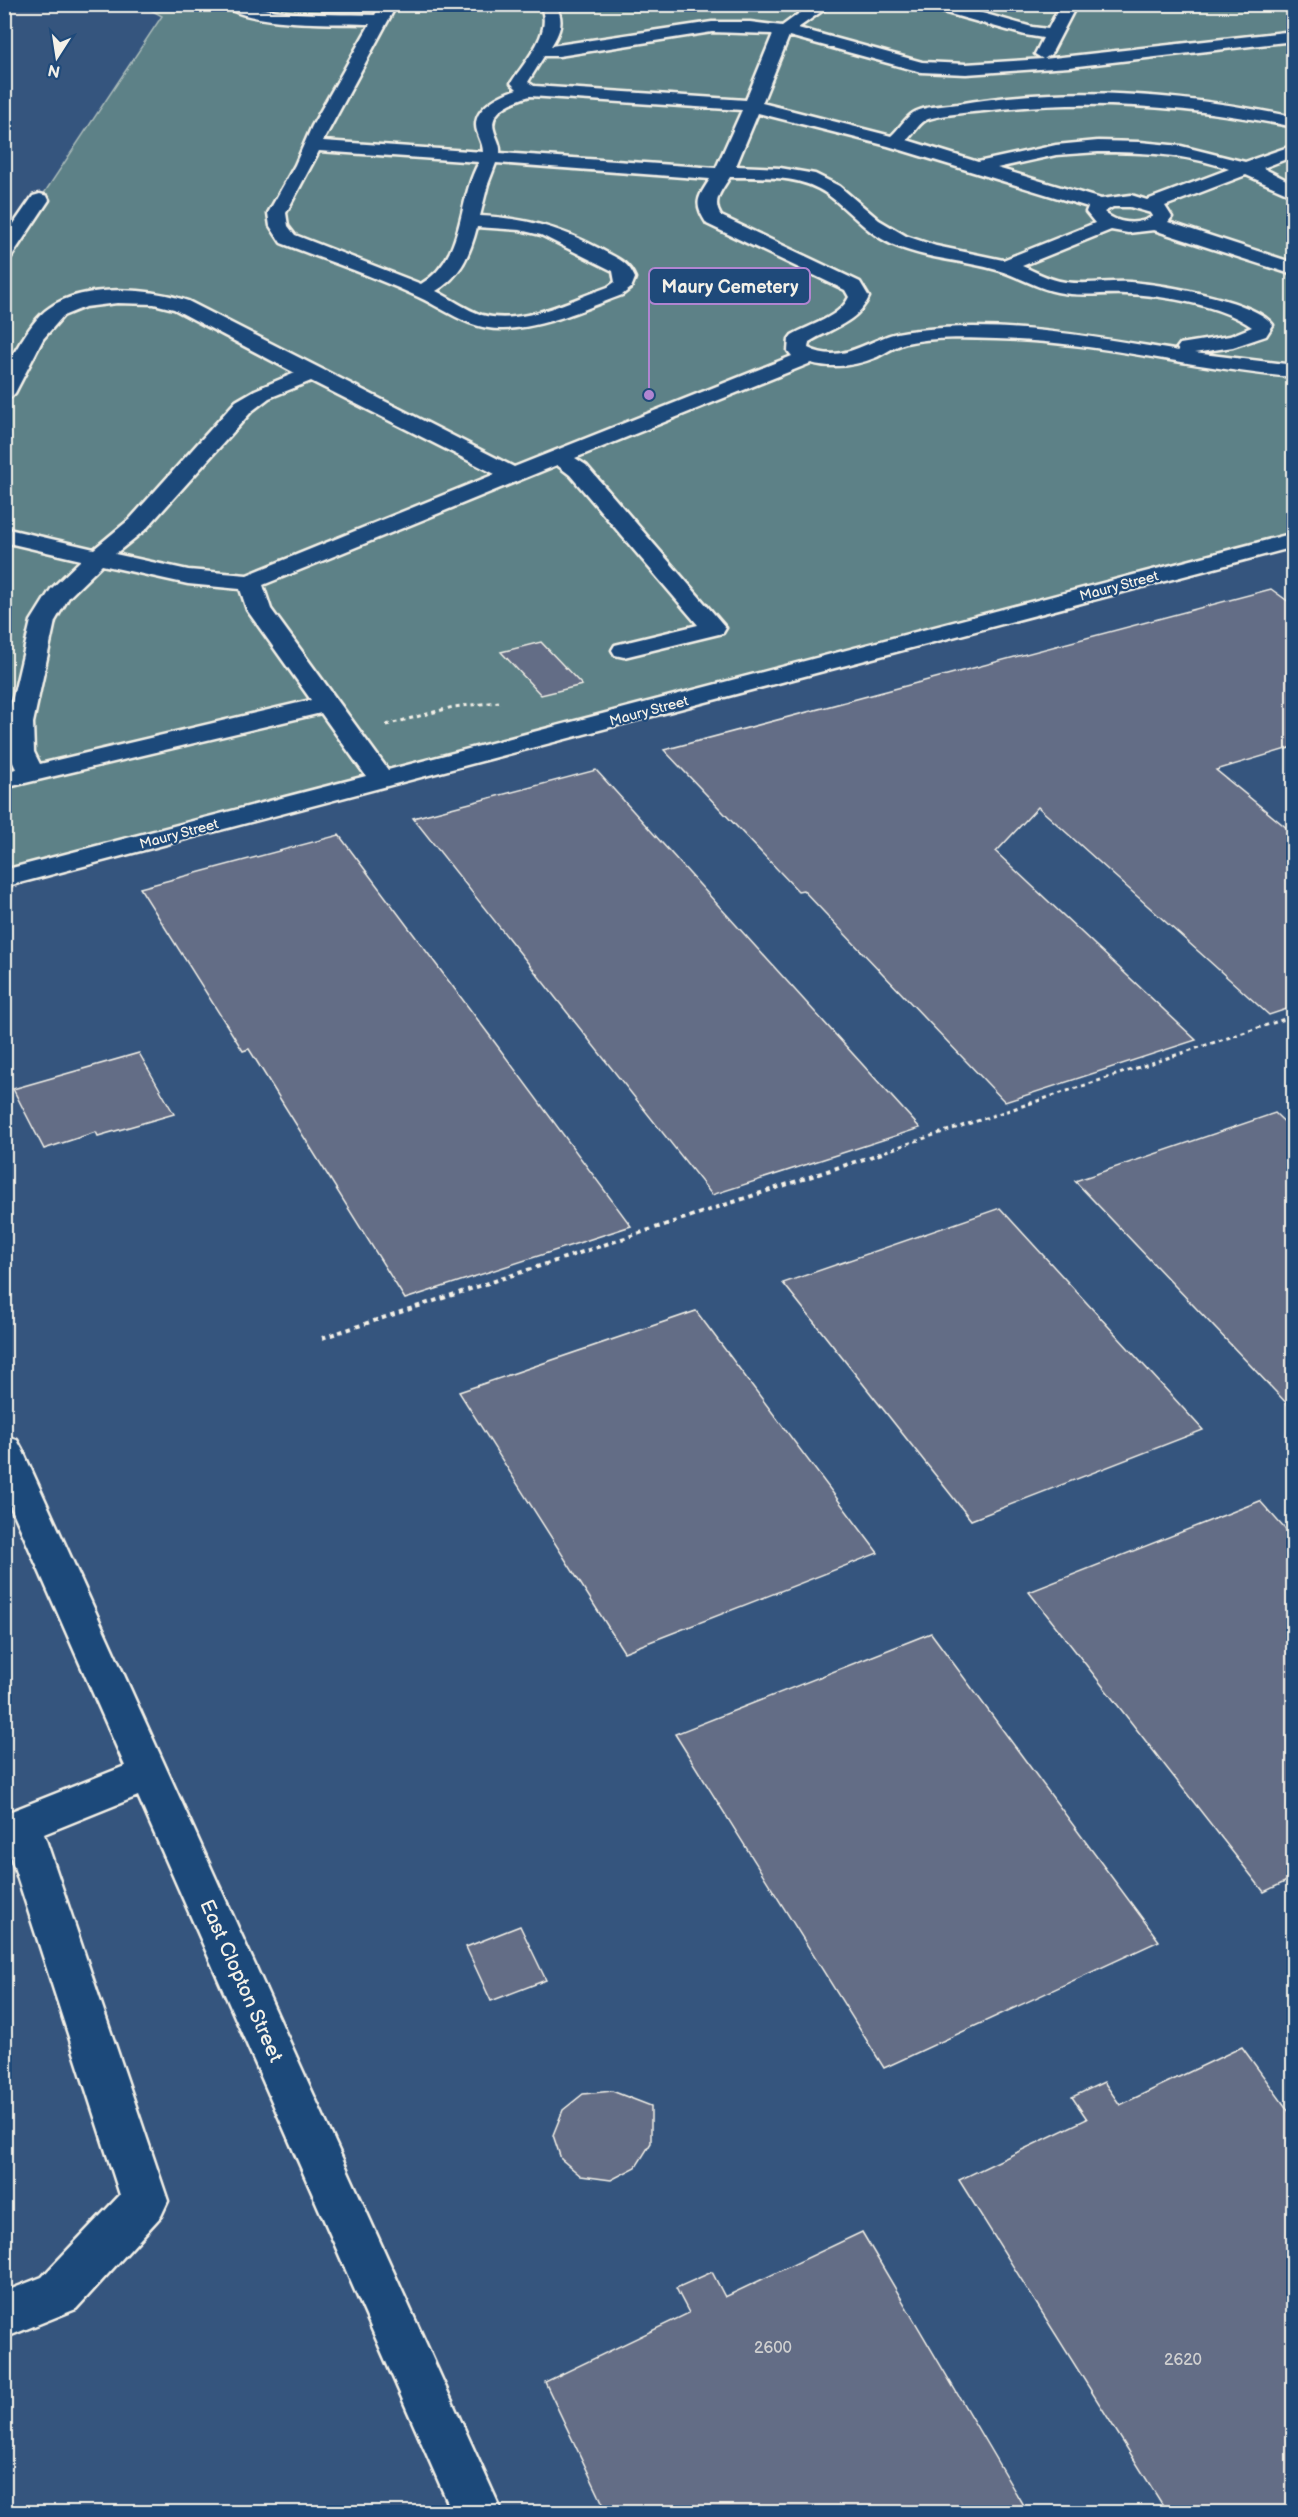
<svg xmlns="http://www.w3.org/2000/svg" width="1298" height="2517" font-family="'Balsamiq Sans',sans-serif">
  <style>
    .built { fill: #34547e }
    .green { fill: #5d8187; stroke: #a8b9b8; stroke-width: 1.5 }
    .building { fill: #646d86; stroke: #f4f1e8; stroke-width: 1.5 }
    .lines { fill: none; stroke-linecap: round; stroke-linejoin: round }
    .minor-casing { stroke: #f4f1e8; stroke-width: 5 }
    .path-far1 { stroke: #f4f1e8; stroke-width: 3; stroke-dasharray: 4 4; stroke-linecap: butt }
    .path { stroke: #f4f1e8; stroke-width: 4; stroke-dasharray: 4.5 4.5; stroke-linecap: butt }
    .minor { fill: #1f4a7a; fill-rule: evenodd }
    .labels { text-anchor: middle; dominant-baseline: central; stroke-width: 4.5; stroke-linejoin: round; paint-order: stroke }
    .far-street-label { font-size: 14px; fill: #f4f1e8; stroke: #1f4a7a }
    .near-number-label { font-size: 16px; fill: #d0d0d0 }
    .near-street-label { font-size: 20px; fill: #f4f1e8; stroke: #1f4a7a }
    .leader { fill: none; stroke: #b185d1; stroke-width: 2 }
    .callout-dot { fill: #b185d1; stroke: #1f4a7a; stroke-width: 2 }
    .callout { fill: #1f4a7a; stroke: #b185d1; stroke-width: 2 }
    .callout-label { font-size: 18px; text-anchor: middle; font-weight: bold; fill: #f4f1e8 }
  </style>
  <rect width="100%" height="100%" fill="#1f4a7a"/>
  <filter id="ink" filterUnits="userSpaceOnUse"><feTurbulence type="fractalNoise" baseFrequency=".0167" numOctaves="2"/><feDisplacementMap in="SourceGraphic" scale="12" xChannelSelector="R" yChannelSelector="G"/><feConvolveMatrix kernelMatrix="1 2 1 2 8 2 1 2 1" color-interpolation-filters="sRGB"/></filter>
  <g filter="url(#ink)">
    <!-- built -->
    <path class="built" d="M5 5H142L163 16 5 252Z
      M1293 538V2512H5L4 876Z"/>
    <!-- green -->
    <path class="green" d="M142 5H1293V538L5 876V252L162 16Z"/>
    <!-- building -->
    <path class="building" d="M1271 589 1293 605V747L1216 770 1293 833V1007L1269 1015 1038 807 996 852 1196 1040 1005 1102 803 890 798 891 664 750Z
      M541 642 582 685 541 695 501 652Z
      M596 770 718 905 920 1128 712 1195 413 818Z
      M339 835 493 1040 631 1226 405 1299 249 1049 243 1051 140 888Z
      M139 1053 174 1114 98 1136 96 1132 44 1149 13 1089Z
      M1275 1113 1293 1130V1410L1075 1181Z
      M1000 1208 1203 1430 971 1520 783 1283Z
      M696 1311 878 1553 624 1652 459 1392Z
      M1260 1501 1293 1538V1878L1264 1892 1029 1592Z
      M931 1633 1159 1941 884 2068 675 1734Z
      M520 1926 546 1980 491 2001 466 1947Z
      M1242 2047 1293 2117V2512H1167L959 2180 1087 2119 1072 2097 1104 2082 1120 2105Z
      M612 2091 651 2106V2143L636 2167 611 2180 581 2176 561 2159 553 2135 563 2110 583 2094Z
      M862 2232 1027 2512H607L545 2382 689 2313 676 2288 712 2272 725 2297Z"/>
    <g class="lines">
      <!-- minor casing -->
      <g class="minor-casing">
        <path id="minor" d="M223 4C245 4 264 10 285 12 315 15 345 14 375 15L381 4H397L323 141 483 152C483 142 476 134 476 125 476 106 502 94 517 89L511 83C524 62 556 30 539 4H555C565 20 560 32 551 46L712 22H750L782 26 812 4H832L798 28 922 62 966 64 1043 59 1035 54 1043 38 1025 35 925 7 923 4H950L1032 27 1048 29 1061 4H1077L1051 54 1044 59 1294 31V41L1069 67 966 74 921 72 789 36 762 103 891 136C899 129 905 118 913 113 924 106 945 106 958 104 1070 84 1183 94 1294 117V127C1191 106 1089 98 984 111 971 112 937 115 926 120 918 124 913 135 907 140L978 162 1056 145 1098 141 1140 142 1181 146 1245 162 1294 145V156L1263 168 1294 184V196L1246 175 1165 206 1172 217 1168 222 1294 263V275L1154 230 1128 233 1111 230 1022 266C1036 272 1050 280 1065 282 1086 285 1108 281 1130 282 1160 284 1256 300 1273 325L1266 336 1233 347 1194 353 1294 365V377C1194 369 1096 341 996 339 967 338 935 337 906 343 895 346 887 352 877 357 855 366 833 369 811 363L575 458 586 465 726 628 723 633 624 657 615 655 612 650 615 645 698 625 570 475 557 465 263 585 271 609 388 770 1294 533V547L4 887V870L366 776 321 713 4 788V772L16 769 8 752 7 723 31 621 51 589 81 560 4 542V528L94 549 130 519 236 401 255 390 295 373 174 309 154 304 117 303 85 307 63 316 43 339 15 393 11 397 4 399C4 391 3 380 5 372 7 362 15 352 20 343 28 331 37 316 49 308 83 283 151 288 188 301L514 467 792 356 788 351 789 339 792 335C811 324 839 318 849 297L845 290 707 224C693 203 698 198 710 179L496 163 488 184 480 216C525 218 561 228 600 249 616 258 628 261 635 278L631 288 622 295C584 309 544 328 503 329 468 330 444 308 414 295 371 275 325 260 281 243L270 226 268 213 295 165 312 126 370 24C339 23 244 26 223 4ZM712 32 773 34 746 100 534 86 528 82 544 56H559ZM530 96 742 110 716 168 500 153C501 144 496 138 494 130 488 110 516 100 530 96ZM758 113 888 146 1088 207 1086 212 1095 223 1003 260 936 246 906 236 879 220 839 186 815 174 780 168 736 166ZM319 151 479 162C456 204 466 257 421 284L295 235 288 226 286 213ZM1098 152C1142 152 1187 154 1229 169L1147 200 1131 195 1101 199 997 168 1056 155ZM730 177C762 178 799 174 827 194 849 210 866 232 891 244 925 259 962 260 997 270 1018 276 1036 288 1057 292 1080 297 1102 293 1125 294 1162 295 1221 305 1252 327L1230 336 1180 344 1177 348 1179 351C1092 337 1006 320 918 330 906 331 893 333 882 338 857 348 836 362 808 348L809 342C832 328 857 323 869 297L860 282 721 216C711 201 722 190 730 177ZM1113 207H1130L1151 213 1153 216C1138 226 1117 224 1104 212ZM477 227 520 230 541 235 613 271 615 282 608 287C570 300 523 326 482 315 467 310 450 298 436 291 461 276 470 254 477 227ZM311 381 495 474 247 575 188 570 115 554 146 529 252 411 269 398ZM102 565 188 584 240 589 247 610 311 700 40 764 34 752 33 723 55 621 69 597Z
          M40 194 47 196 49 200 11 257 4 259V238L33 196Z
          M4 1436 17 1440 22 1449 502 2512H452L138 1796 44 1834 168 2201 161 2216 76 2309 4 2338V2292L42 2277 120 2195 8 1848 4 1849V1814L125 1766 4 1491Z"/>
      </g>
      <!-- path-far1 -->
      <path class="path-far1" d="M386 725 453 707 499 702
        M877 1154 1294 1016"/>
      <!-- path -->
      <path class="path" d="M322 1338 882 1153"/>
      <!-- minor -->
      <use href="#minor" class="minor"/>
    </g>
  </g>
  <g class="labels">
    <!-- far-street labels -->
    <g class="far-street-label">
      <text transform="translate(1119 586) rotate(-15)">Maury Street</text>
      <text transform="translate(649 711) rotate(-15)">Maury Street</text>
      <text transform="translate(179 834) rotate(-15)">Maury Street</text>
    </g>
    <!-- near-number labels -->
    <g class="near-number-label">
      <text x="773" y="2348">2600</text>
      <text x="1183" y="2360">2620</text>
    </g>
    <!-- near-street labels -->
    <g class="near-street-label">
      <text transform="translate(241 1981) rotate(66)">East Clopton Street</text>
    </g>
  </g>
  <!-- callouts -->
  <path class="leader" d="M649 395L649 286"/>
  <circle class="callout-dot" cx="649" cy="395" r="6"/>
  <rect class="callout" x="649" y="268" width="161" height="36" rx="6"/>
  <g class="callout-label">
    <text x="730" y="293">Maury Cemetery</text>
  </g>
  <!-- margin -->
  <rect width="1298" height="2517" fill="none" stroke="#1f4a7a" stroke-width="24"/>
  <rect x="12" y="12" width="1274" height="2493" fill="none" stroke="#f4f1e8" stroke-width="2" filter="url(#ink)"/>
  <!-- north arrow -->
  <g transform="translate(57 57) rotate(192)" stroke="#1f4a7a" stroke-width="4.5" paint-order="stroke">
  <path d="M0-4.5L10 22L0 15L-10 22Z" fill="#f4f1e8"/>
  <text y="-9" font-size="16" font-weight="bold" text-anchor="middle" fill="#f4f1e8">N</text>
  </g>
</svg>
